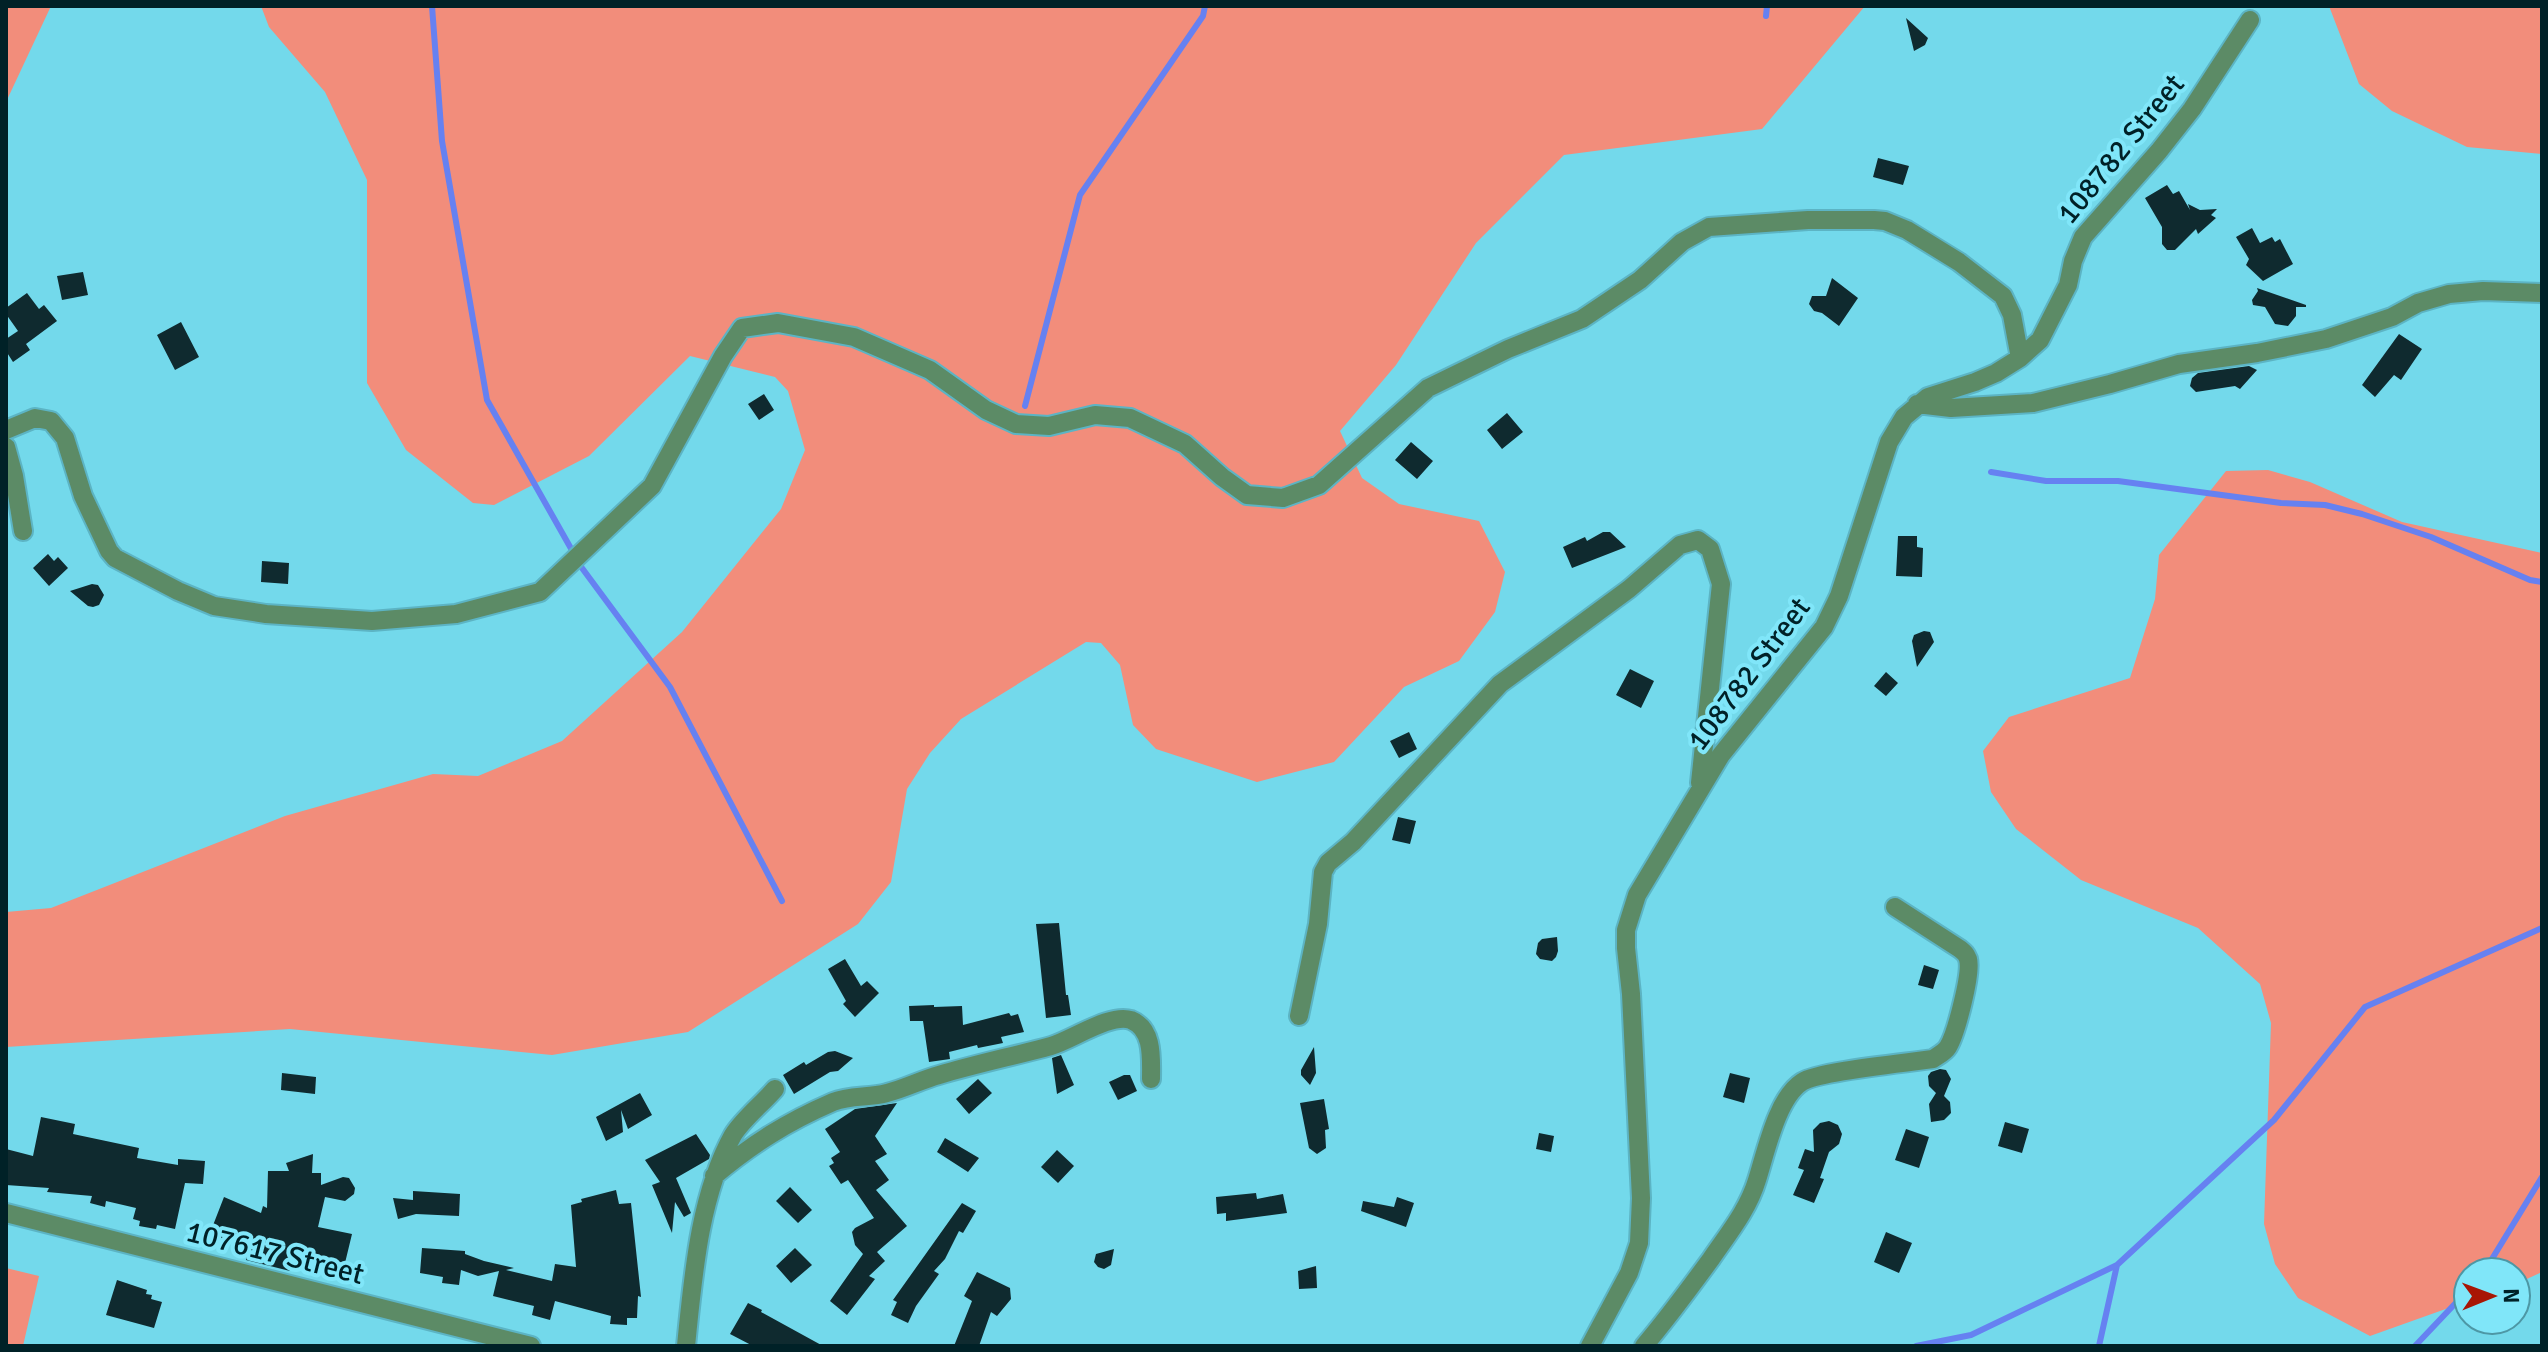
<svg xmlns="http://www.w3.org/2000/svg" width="2548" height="1352" font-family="Signika,sans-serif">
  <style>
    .green { fill: #f28d7b }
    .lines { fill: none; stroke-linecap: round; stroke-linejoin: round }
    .stream { stroke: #6681f1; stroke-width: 6 }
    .building { fill: #0f2a2f }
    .street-casing { stroke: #5cb4c4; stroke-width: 22 }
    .street { stroke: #5c8b66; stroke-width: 18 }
    .labels { text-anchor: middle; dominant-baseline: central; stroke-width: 8; stroke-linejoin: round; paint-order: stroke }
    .street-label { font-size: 30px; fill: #002127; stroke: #80e6f9 }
  </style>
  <rect width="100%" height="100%" fill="#73d9eb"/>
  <!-- green -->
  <path class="green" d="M6 6H51L6 102Z
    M261 6H1865L1762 129 1564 155 1476 243 1396 365 1340 431 1362 478 1399 504 1479 521 1505 572 1495 612 1459 661 1404 687 1334 762 1257 782 1156 749 1133 725 1120 665 1101 643 1086 642 961 719 930 753 907 789 891 882 858 924 688 1032 552 1055 290 1029 6 1047V912L51 908 285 816 433 774 478 776 562 741 682 632 781 509 805 450 788 391 775 377 690 356 589 456 494 505 473 503 406 450 367 383V180L325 92 269 27Z
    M2329 6H2542V154L2467 147 2392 111 2359 84Z
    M2268 470 2310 482 2402 522 2542 553V1272L2516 1284V1272H2468V1301L2370 1336 2298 1298 2275 1264 2264 1224 2271 1023 2260 984 2198 928 2081 880 2016 829 1991 792 1983 751 2009 717 2130 678 2155 599 2159 555 2226 471Z
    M6 1268 39 1276 23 1346H6Z"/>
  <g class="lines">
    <!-- stream -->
    <path class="stream" d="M432 6 442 141 487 400 582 568 670 687 782 901
      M1766 16 1767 6
      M1025 406 1080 195 1203 16 1205 6
      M1991 472 2046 481H2118L2281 503 2325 505 2362 514 2431 537 2530 580 2542 582
      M2484 1272 2542 1177
      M1916 1346 1971 1335 2117 1265 2274 1120 2365 1007 2542 928
      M2099 1346 2117 1265
      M2415 1346 2468 1290"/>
  </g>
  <!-- building -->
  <path class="building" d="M1906 18 1928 38 1925 45 1914 51Z
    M1878 158 1909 166 1903 185 1873 177Z
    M2167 185 2173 194 2179 191 2190 210 2188 204 2200 210 2217 209 2211 215 2216 218 2198 234 2196 229 2175 250H2167L2162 244V227L2145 198Z
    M2252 228 2260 243 2272 237 2275 242 2280 239 2293 264 2263 281 2246 265 2249 259 2236 237Z
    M83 272 88 295 62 300 57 276Z
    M1832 278 1858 298 1839 326 1822 313 1814 311 1809 304 1812 296H1826Z
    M2257 288 2306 305V307H2296V316L2288 326 2275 324 2265 307 2253 305 2252 300 2258 291Z
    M27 293 39 309 44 305 57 321 26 344 30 350 13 362 6 351V339L18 331 6 314V308Z
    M181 322 199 357 175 370 157 335Z
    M2399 334 2422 349 2401 380 2394 375 2375 397 2362 385Z
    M2249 366 2257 370 2240 389 2235 386 2196 392 2190 386 2192 378 2198 373Z
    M764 394 774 410 759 420 748 404Z
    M1507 413 1523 432 1502 449 1487 430Z
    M1411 442 1433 461 1417 479 1395 460Z
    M1603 532H1610L1626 547 1572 568 1563 547 1585 537 1587 541Z
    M1898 536H1917V547L1923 548 1922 577 1896 576Z
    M48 554 54 561 58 557 68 568 49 586 33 568Z
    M262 561 289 563 288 584 261 582Z
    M92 584 98 585 104 595 99 605 93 607 88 606 70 591Z
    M1924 631 1930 632 1934 642 1917 667 1912 641 1914 635Z
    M1630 669 1654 681 1641 708 1616 695Z
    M1886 672 1898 683 1886 696 1874 686Z
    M1409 732 1417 749 1399 758 1390 741Z
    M1398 817 1416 821 1410 844 1392 840Z
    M1059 923 1066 995H1068L1071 1015 1046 1018 1036 924Z
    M1557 937 1558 951 1556 957 1552 961 1540 959 1536 954 1538 943 1542 939Z
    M845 959 861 986 867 981 879 993 855 1017 843 1004 846 1001 828 969Z
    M1924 965 1939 970 1933 989 1918 985Z
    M934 1005V1007L962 1006 963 1025 1009 1013 1011 1016 1018 1014 1024 1032 1001 1037 1003 1043 978 1048 977 1045 949 1052 950 1059 929 1062 923 1021H910L909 1006Z
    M1314 1047 1316 1073 1310 1085 1301 1075V1070Z
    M835 1051 853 1058 838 1071 830 1072 794 1094 783 1075 804 1062 806 1065 828 1052Z
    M1061 1055 1074 1085 1057 1094 1052 1058Z
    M1940 1069 1946 1070 1951 1079 1944 1096 1950 1102 1951 1113 1944 1120 1931 1122 1929 1104 1936 1093 1929 1086 1928 1076 1931 1072Z
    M282 1073 316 1077 315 1094 281 1090Z
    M1730 1073 1750 1078 1744 1103 1723 1097Z
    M1124 1075H1130L1137 1091 1118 1100 1109 1082Z
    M978 1079 992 1093 969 1114 956 1099Z
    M640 1093 652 1115 628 1129 621 1110 623 1132 606 1141 596 1117Z
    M1324 1099 1329 1129 1325 1130 1326 1148 1317 1154 1309 1148 1300 1103Z
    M897 1103 875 1136 887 1154 875 1161 889 1180 876 1190 907 1226 877 1252 885 1261 869 1276 875 1279 847 1315 830 1301 863 1254 855 1245 852 1232 855 1228 874 1218 848 1180 841 1184 829 1166 834 1163 831 1158 840 1152 825 1129 855 1109Z
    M41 1117 75 1124 73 1134 139 1148 137 1158 178 1165V1159L205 1161 203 1184 185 1183 175 1229 157 1225 156 1229 139 1226 140 1221 133 1219 136 1208 106 1201 105 1207 90 1203 92 1196 47 1192 49 1188 6 1185V1149L33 1156Z
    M1829 1121 1838 1125 1842 1134 1839 1144 1829 1152 1820 1178 1824 1179 1814 1203 1793 1195 1804 1170 1798 1168 1805 1149 1814 1152 1813 1130 1820 1123Z
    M2005 1122 2029 1129 2022 1153 1998 1146Z
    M1906 1129 1929 1137 1919 1168 1895 1160Z
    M1539 1133 1554 1136 1551 1152 1536 1149Z
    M696 1134 710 1155 709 1159 676 1178 691 1213 684 1217 675 1202 672 1233 652 1185 660 1182 645 1160Z
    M945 1138 979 1158 968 1172 937 1152Z
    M1057 1150 1074 1166 1058 1183 1041 1167Z
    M313 1154 312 1173H321V1185L343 1177 349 1178 355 1188 354 1194 345 1201 325 1197 318 1227 352 1234 345 1263 318 1257 317 1262 293 1260 290 1271 246 1260 248 1249 210 1233 224 1197 261 1213 263 1206 267 1208 268 1171H289L286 1163Z
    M790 1187 812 1210 798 1223 776 1201Z
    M616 1190 619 1204 631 1203 641 1297 638 1296 637 1318H627V1325L610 1324 611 1316 555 1301 550 1320 532 1315 534 1306 493 1296 499 1271 478 1276 461 1270 459 1285 442 1283 443 1277 420 1273 422 1248 465 1251V1254L484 1261 514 1268 506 1270 552 1281 555 1264 576 1267 571 1205 582 1202 581 1199Z
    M413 1191 460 1194 459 1216 416 1214 398 1219 393 1198 413 1200Z
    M1256 1193 1257 1199 1283 1194 1287 1213 1226 1221V1213L1217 1214 1216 1197Z
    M1397 1197 1414 1203 1406 1227 1361 1211 1363 1201 1394 1207Z
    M962 1203 976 1211 963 1233 959 1231 945 1259 934 1271 939 1274 916 1306 908 1323 891 1315 897 1302 893 1300Z
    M1886 1232 1912 1243 1899 1273 1874 1262Z
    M795 1248 812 1265 791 1283 776 1266Z
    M1114 1249 1111 1265 1104 1269 1098 1267 1094 1262 1096 1254Z
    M1316 1266 1317 1288 1299 1289 1298 1271Z
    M977 1272 1010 1288 1011 1299 997 1316 991 1312 979 1346H954L972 1301 964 1296Z
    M117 1280 147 1290 146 1294 152 1295 151 1299 162 1302 154 1328 106 1315Z
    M748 1303 762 1310 761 1312 823 1346H753L730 1334Z"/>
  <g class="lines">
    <!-- street casing -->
    <g class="street-casing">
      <path id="street" d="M1917 404 1951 408 2033 403 2110 384 2179 364 2257 353 2326 339 2392 317 2418 303 2449 294 2483 291 2542 293
        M6 430 35 418 51 421 65 438 83 496 109 551 115 558 178 591 214 606 266 614 372 621 456 614 540 592 652 486 723 356 742 328 778 323 854 337 930 370 986 410 1016 424 1049 426 1095 415 1130 418 1185 444 1222 477 1247 495 1283 498 1319 485 1428 388 1508 349 1582 319 1640 280 1682 242 1709 227 1808 220H1874L1885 221 1907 230 1959 262 2003 296 2012 315 2020 358
        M6 447 14 476 23 531
        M1299 1016 1318 924 1323 872 1328 863 1353 842 1500 684 1629 589 1680 545 1698 540 1710 549 1721 584 1700 783
        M714 1176C752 1144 787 1122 833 1102 850 1095 869 1098 887 1093 904 1089 921 1080 939 1075 976 1064 1014 1056 1051 1046 1072 1040 1110 1013 1131 1020 1154 1029 1151 1060 1151 1079
        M6 1213 531 1346
        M686 1346C693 1278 699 1196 733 1135 743 1119 762 1104 775 1089
        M1590 1346 1629 1273 1639 1243 1641 1198 1631 994 1626 948V930L1637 895 1721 755 1824 627 1839 596 1889 442 1904 417 1928 397 1975 382 1996 373 2020 358 2040 340 2068 285 2073 261 2083 237 2159 151 2192 109 2250 20
        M1644 1346C1668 1318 1689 1289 1711 1259 1728 1234 1748 1210 1757 1180 1766 1152 1777 1098 1802 1082 1819 1071 1907 1063 1933 1059 1939 1055 1945 1052 1948 1047 1956 1034 1972 973 1968 959 1966 954 1965 953 1960 949L1895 907"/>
    </g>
    <!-- street -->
    <use href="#street" class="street"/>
  </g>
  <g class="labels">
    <!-- street labels -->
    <g class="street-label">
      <text transform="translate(2121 149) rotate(-51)">108782 Street</text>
      <text transform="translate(1749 674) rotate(-53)">108782 Street</text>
      <text transform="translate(275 1253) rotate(14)">107617 Street</text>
    </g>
  </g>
  <!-- border -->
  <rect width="2548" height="1352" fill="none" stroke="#002127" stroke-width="16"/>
  <!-- north arrow -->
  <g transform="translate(2492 1296) rotate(89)"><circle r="38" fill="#80e6f9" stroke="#4d97a5" stroke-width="2"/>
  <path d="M0-6L14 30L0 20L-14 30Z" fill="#a81605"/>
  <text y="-12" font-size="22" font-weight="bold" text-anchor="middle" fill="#002127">N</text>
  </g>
</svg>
